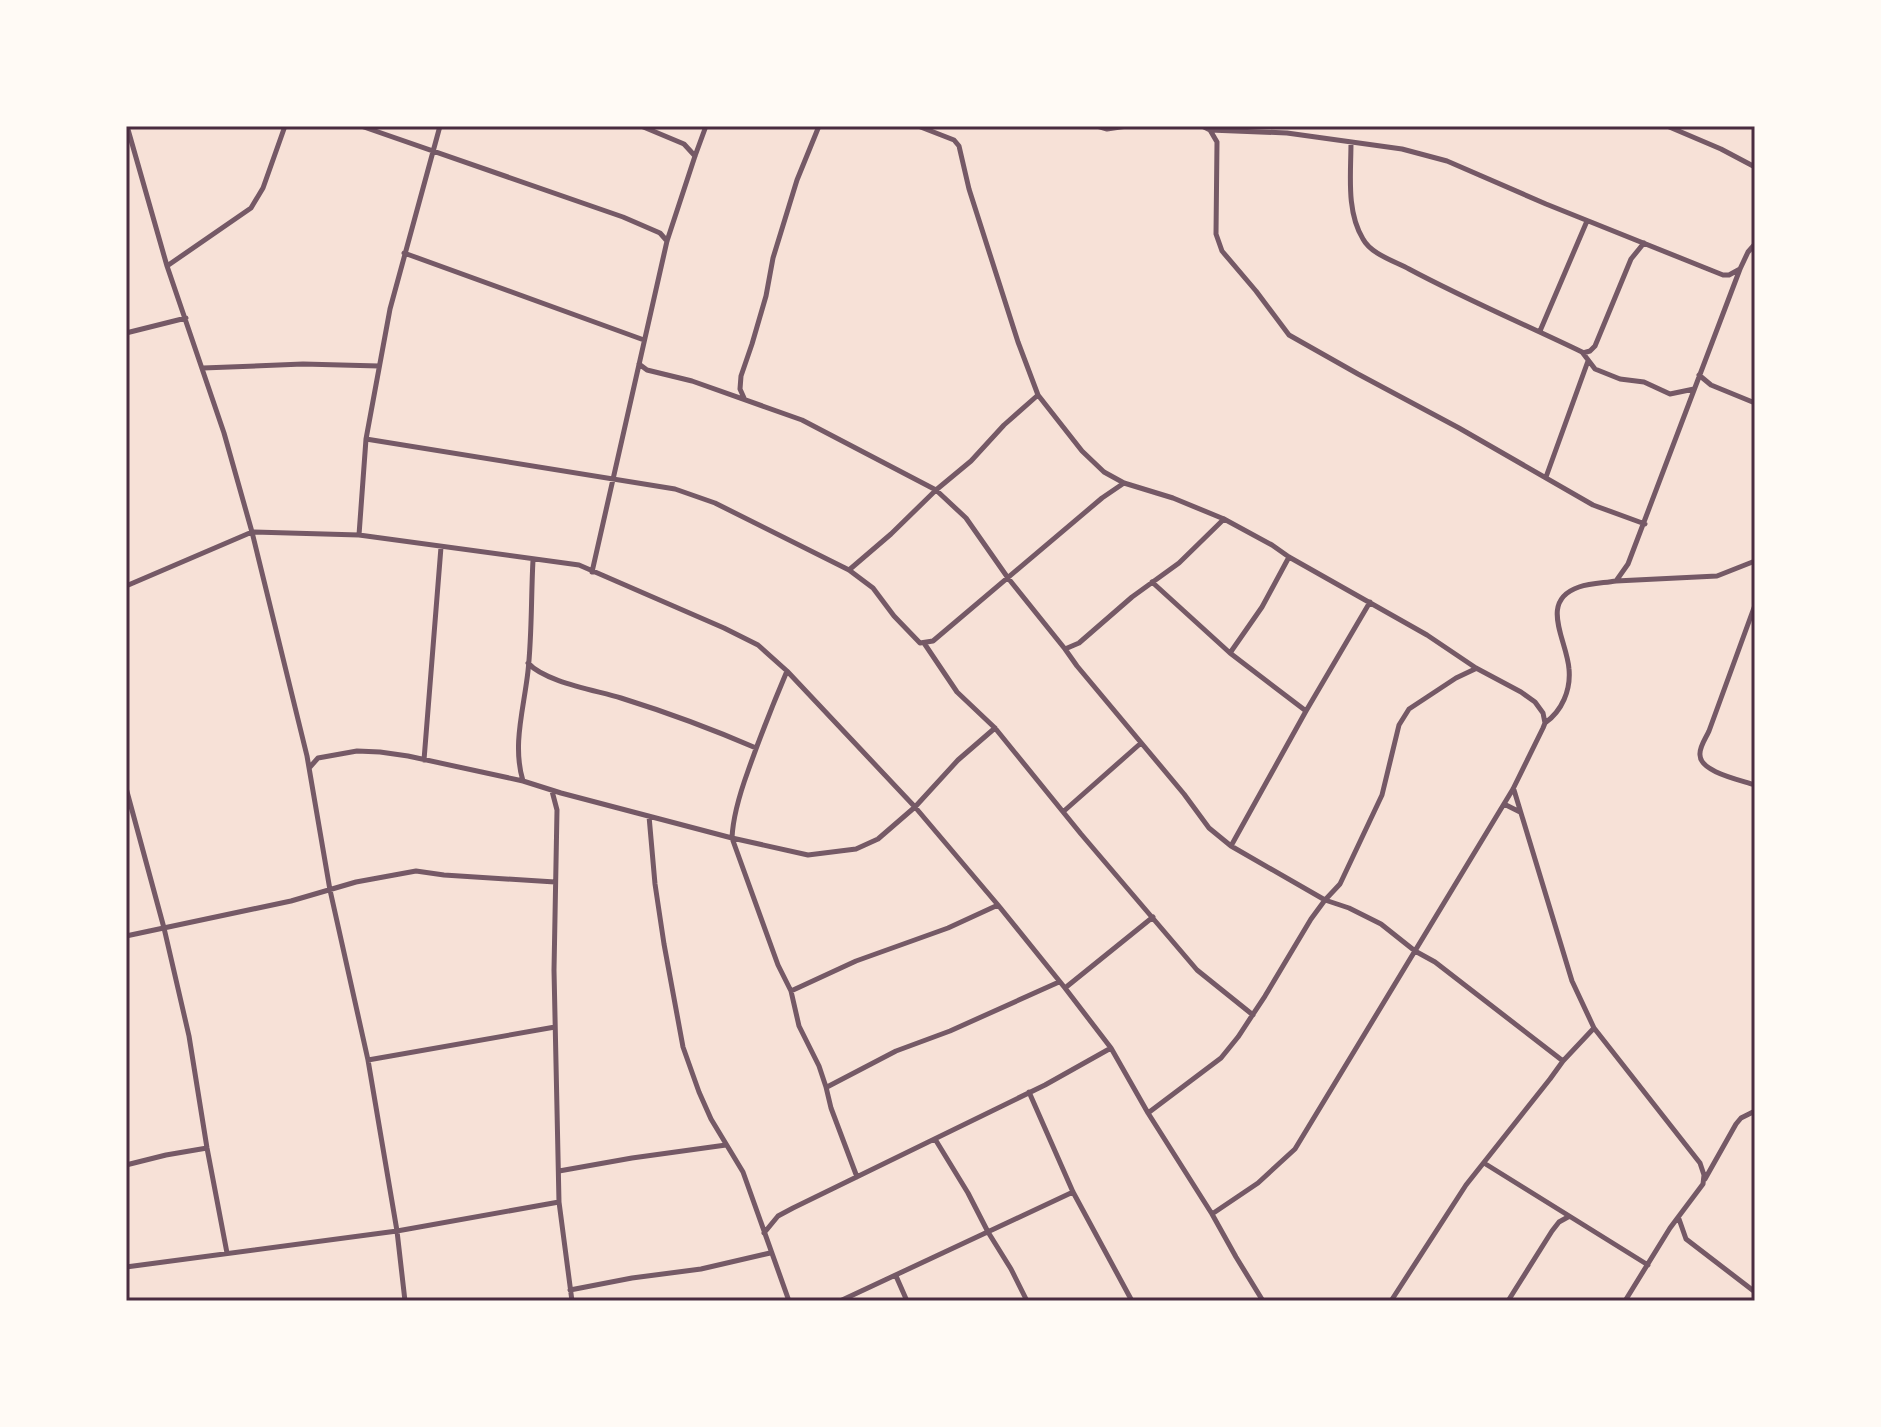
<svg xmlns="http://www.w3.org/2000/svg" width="1881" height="1427" font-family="Rubik,sans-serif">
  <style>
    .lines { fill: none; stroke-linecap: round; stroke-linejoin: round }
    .minor { stroke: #755966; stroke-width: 5 }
    .neatline { fill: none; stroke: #4a2c40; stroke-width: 3 }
  </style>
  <rect width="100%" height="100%" fill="#f7e1d7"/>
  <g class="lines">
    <!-- minor -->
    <path class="minor" d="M127 126 167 266 224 433 252 532 307 756 330 890 368 1060 397 1231 405 1301
      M361 126 623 217 660 233 667 241
      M641 126 684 144 695 156
      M918 126 954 140 959 146 969 189 1018 342 1038 395 1082 451 1104 472 1124 483 1173 498 1224 519 1272 545 1289 557 1427 635 1476 668 1521 692 1535 702 1543 713 1545 723 1543 728 1513 789 1295 1149 1258 1183 1212 1214
      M1097 126 1107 129 1127 126
      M1202 126 1210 130 1287 133 1402 149 1447 161 1546 204 1723 275H1729L1740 269
      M1667 126 1721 149 1755 167
      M1210 130 1217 142 1216 234 1222 251 1256 291 1289 335 1358 374 1459 428 1593 505 1645 524
      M1351 142C1351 174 1346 211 1363 239 1371 254 1394 261 1409 269 1465 299 1524 324 1582 352L1595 369 1620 379 1644 382 1670 394 1694 389
      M404 253 644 340
      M167 266 251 208 263 188 285 126
      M1540 331 1587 221
      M126 333 186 318
      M1583 353 1590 351 1595 346 1631 259 1644 243
      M639 364 647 370 692 381 802 420 936 490 966 518 1008 578 1065 649 1077 666 1184 794 1209 828 1231 846 1325 900 1349 908 1381 924 1415 951 1435 962 1563 1061
      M203 368 303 364 379 366
      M1699 375 1711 385 1755 403
      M744 398 740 389 741 376 752 344 766 296 773 258 797 180 819 126
      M366 439 675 489 715 503 849 570 873 588 894 616 920 643 933 641 1102 498 1124 483
      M1546 477 1588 361
      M359 535 366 439 390 309 440 126
      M849 570 891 534 936 490 971 461 1004 425 1038 395
      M592 572 667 241 695 156 706 126
      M1616 581 1717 576 1755 561
      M1152 582 1230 653 1306 711
      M126 586 252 532 359 535 579 565 724 628 758 645 787 671 915 807 998 905 1065 988 1111 1048 1148 1113 1212 1214 1236 1257 1263 1301
      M1755 605 1709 731C1706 738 1699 747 1700 755 1700 772 1741 780 1755 785
      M924 643 957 692 995 728 1081 834 1197 970 1253 1015
      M1065 649 1079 643 1132 597 1179 563 1224 519
      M1230 653 1262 607 1289 557
      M528 663C545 682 595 690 621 698 666 712 712 729 756 748
      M787 671C773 704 760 737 748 771 740 793 733 815 732 838L778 965 791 991 799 1026 819 1066 826 1087 831 1108 857 1177
      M1545 723C1562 711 1571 690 1569 669 1567 640 1538 601 1579 587 1591 583 1604 583 1616 581L1628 564 1740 269 1748 252 1755 244
      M424 760 441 547
      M310 767 318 758 357 751 380 752 408 756 523 781 561 793 732 838 808 855 856 849 878 839 915 807 958 760 995 728
      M523 781C512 745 524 708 528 671 532 635 531 597 533 560
      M126 788 164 928 189 1036 207 1148 227 1253
      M1514 790 1572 981 1594 1028 1700 1163 1704 1175 1703 1184 1670 1228 1625 1301
      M552 791 557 810 554 970 559 1202 572 1301
      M1504 804 1520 812
      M1064 811 1141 743
      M649 816 655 884 664 944 683 1047 699 1092 711 1119 743 1172 789 1301
      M1231 846 1306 711 1370 602
      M126 936 291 901 356 882 416 871 444 875 555 882
      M1065 988 1153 917
      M791 991 856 961 948 928 998 905
      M368 1060 555 1027
      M827 1087 896 1051 950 1031 1059 982
      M1029 1092 1073 1192 1132 1301
      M1148 1113 1221 1058 1238 1037 1265 996 1311 919 1325 900 1340 884 1382 795 1399 725 1409 709 1456 678 1475 669
      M935 1139 968 1193 988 1232 1011 1269 1027 1301
      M1484 1163 1648 1265
      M126 1165 166 1155 207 1148
      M559 1171 632 1158 726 1145
      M1705 1179 1736 1124 1741 1118 1755 1111
      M1679 1219 1686 1239 1755 1292
      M764 1233 778 1216 793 1208 1045 1085 1111 1048
      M126 1267 397 1231 559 1202
      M896 1276 907 1301
      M570 1290 632 1278 701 1269 770 1253
      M840 1301 1073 1192
      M1391 1301 1466 1185 1550 1079 1563 1061 1594 1028
      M1508 1301 1552 1231 1559 1222 1568 1217"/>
  </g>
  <!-- border -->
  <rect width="1881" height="1427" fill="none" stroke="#fffaf5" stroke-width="256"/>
  <rect x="128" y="128" width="1625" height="1171" class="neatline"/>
</svg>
